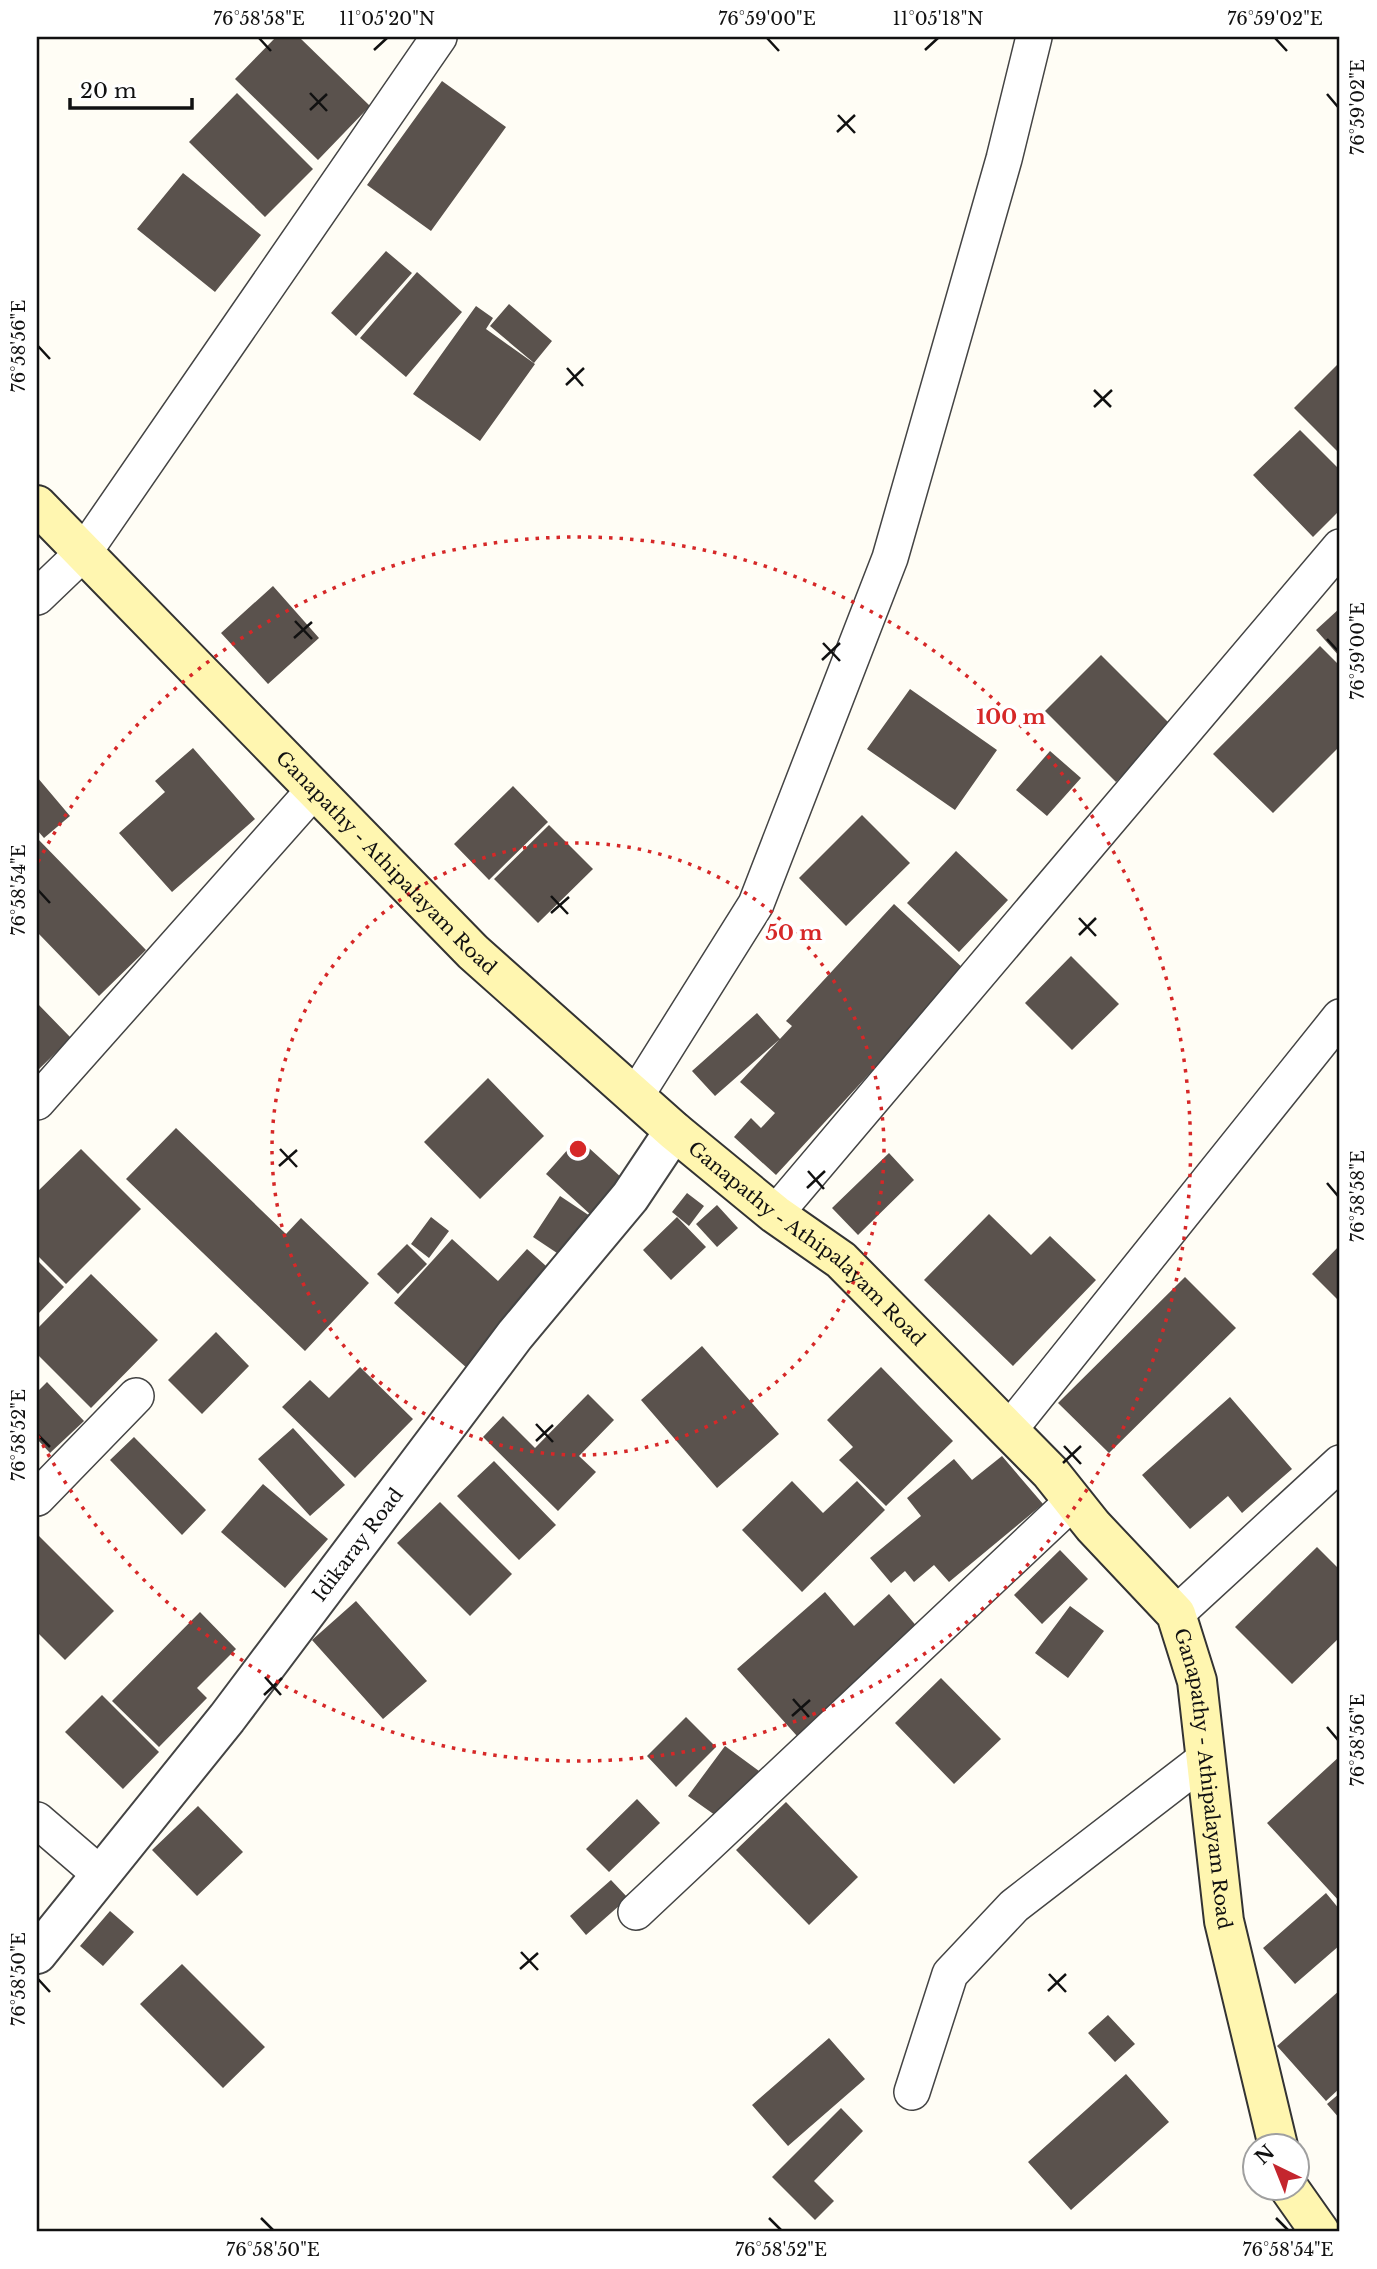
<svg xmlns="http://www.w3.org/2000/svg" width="1377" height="2269" font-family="'Libre Baskerville',serif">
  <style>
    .building { fill: #5a524d }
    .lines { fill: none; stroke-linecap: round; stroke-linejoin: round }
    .minor-casing { stroke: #444; stroke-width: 38 }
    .tertiary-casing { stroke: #444; stroke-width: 42 }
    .secondary-casing { stroke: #333; stroke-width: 42 }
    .minor { stroke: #fff; stroke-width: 35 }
    .tertiary { stroke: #fff; stroke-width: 38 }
    .secondary { stroke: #fff6b0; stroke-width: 38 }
    .ticks { fill: none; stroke: #111; stroke-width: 2.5 }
    .ring { fill: none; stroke: #d62828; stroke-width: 3.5; stroke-dasharray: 3.5 7 }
    .labels { text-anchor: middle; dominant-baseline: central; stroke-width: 7; stroke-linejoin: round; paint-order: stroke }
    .street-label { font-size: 19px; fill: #111; stroke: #fff }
    .centre { fill: #d62828; stroke: #fff; stroke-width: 3.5 }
    .ring-label { font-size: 21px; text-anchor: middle; font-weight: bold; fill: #d62828; stroke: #fff; stroke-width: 7; stroke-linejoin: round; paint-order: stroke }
    .neatline { fill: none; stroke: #111; stroke-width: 2.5 }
    .ticks-label { font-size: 18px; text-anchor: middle; fill: #111 }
  </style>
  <rect width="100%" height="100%" fill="#fffdf5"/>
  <!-- building -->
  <path class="building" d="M276 37H299L370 106 318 160 235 79Z
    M442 81 506 127 431 231 367 185Z
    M237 93 313 169 265 217 189 142Z
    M183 173 261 235 215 292 137 229Z
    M386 251 412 273 356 336 331 313Z
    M417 272 462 312 406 377 360 338Z
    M509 304 552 341 534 363 490 326Z
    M476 306 493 318 486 329 535 364 480 441 413 394Z
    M1340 362V454L1294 408Z
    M1300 430 1340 470V510L1313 537 1253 475Z
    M273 586 319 638 268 684 221 633Z
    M1340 608V657L1316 630Z
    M1320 646 1340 666V746L1273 813 1213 754Z
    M1101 655 1172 726 1116 782 1045 711Z
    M910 689 997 750 955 810 867 749Z
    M193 748 255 819 172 892 119 833 165 792 155 781Z
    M1050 751 1081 778 1047 816 1016 790Z
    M37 777 70 816 44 838 37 830Z
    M513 786 548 822 489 880 454 844Z
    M862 815 910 863 846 926 799 878Z
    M549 825 593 869 538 923 494 879Z
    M37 838 146 950 99 996 37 932Z
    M956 851 1008 900 959 952 907 903Z
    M894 904 965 970 776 1175 734 1137 751 1118 761 1128 775 1113 740 1082 792 1026 786 1021Z
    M1071 956 1119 1004 1072 1050 1025 1003Z
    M37 1003 71 1038 37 1071Z
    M757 1013 780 1039 715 1096 692 1071Z
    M488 1078 544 1136 480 1199 424 1142Z
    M176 1128 286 1234 301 1218 369 1283 305 1351 126 1179Z
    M578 1138 623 1179 591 1215 546 1174Z
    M81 1149 141 1209 66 1284 37 1255V1192Z
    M889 1153 914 1180 858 1235 832 1208Z
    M687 1193 704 1206 689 1226 672 1212Z
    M560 1196 590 1216 563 1257 533 1237Z
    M717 1205 738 1228 717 1247 696 1224Z
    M989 1214 1031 1255 1050 1236 1096 1280 1013 1366 924 1280Z
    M431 1217 449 1231 429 1258 411 1244Z
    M677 1217 706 1247 671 1280 643 1250Z
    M452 1239 498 1281 527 1249 555 1274 468 1369 394 1303Z
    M407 1244 427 1264 398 1294 377 1274Z
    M1340 1245V1302L1312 1274Z
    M37 1260 64 1287 37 1315Z
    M91 1274 158 1340 91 1408 37 1354V1329Z
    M1185 1277 1236 1328 1109 1453 1058 1403Z
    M216 1332 249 1366 202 1414 168 1380Z
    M702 1346 779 1434 717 1488 641 1400Z
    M360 1367 413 1419 355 1478 282 1407 310 1380 329 1398Z
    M881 1367 953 1441 886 1506 839 1460 853 1447 827 1420Z
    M47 1382 84 1421 50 1453 37 1439V1392Z
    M588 1394 614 1420 579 1456 596 1472 558 1511 483 1437 503 1416 535 1448Z
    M1230 1397 1292 1469 1242 1513 1228 1496 1190 1529 1142 1475Z
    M293 1428 345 1485 310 1516 258 1459Z
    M134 1437 206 1510 182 1535 110 1460Z
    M1002 1456 1043 1504 949 1582 934 1565 914 1582 905 1571 891 1583 870 1558 921 1516 907 1498 954 1459 972 1480Z
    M494 1461 556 1525 519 1560 457 1496Z
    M792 1481 823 1513 857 1481 885 1510 802 1592 742 1530Z
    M263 1484 328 1539 285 1588 221 1532Z
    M440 1502 512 1574 470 1616 397 1543Z
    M38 1535 114 1611 65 1660 37 1632Z
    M1317 1547 1340 1570V1637L1292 1684 1235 1627Z
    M1060 1550 1088 1579 1042 1624 1014 1595Z
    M825 1592 854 1626 889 1594 919 1629 797 1736 737 1669Z
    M356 1601 427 1681 383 1719 312 1640Z
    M1070 1606 1104 1631 1068 1678 1035 1653Z
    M200 1612 236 1649 197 1688 207 1698 159 1747 112 1701Z
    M941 1678 1001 1739 954 1784 895 1723Z
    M102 1695 159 1752 123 1789 65 1732Z
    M686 1717 716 1747 676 1787 647 1756Z
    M725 1746 759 1771 722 1820 688 1796Z
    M1340 1756V1902L1267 1823Z
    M637 1799 660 1823 609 1872 586 1849Z
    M786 1802 858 1877 809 1925 736 1850Z
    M198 1806 243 1852 197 1896 152 1850Z
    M611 1880 628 1898 586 1935 570 1916Z
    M1326 1893 1340 1910V1945L1295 1984 1263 1948Z
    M110 1911 134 1932 103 1966 80 1946Z
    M182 1964 265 2047 223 2088 140 2004Z
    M1340 1990V2088L1326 2101 1277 2046Z
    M1108 2015 1135 2044 1115 2062 1088 2033Z
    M829 2038 865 2079 788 2146 752 2105Z
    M1126 2074 1169 2122 1071 2210 1028 2162Z
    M1340 2093V2119L1327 2104Z
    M841 2108 863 2131 814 2181 834 2201 815 2220 772 2177Z"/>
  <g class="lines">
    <!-- minor casing -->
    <g class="minor-casing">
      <path id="minor" d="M37 597 84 552 439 37
        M635 1097 756 904 890 558 1004 159 1034 37
        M37 1102 314 790
        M775 1214 1340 547
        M1009 1430 1340 1017
        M37 1498 136 1396
        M1176 1614 1340 1463
        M37 1820 101 1875
        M636 1912 1073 1501
        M912 2092 950 1974 1014 1906 1206 1758"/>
    </g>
    <!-- tertiary casing -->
    <g class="tertiary-casing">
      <g id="tertiary">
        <path id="s1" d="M37 1954 227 1718 515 1335 630 1197 674 1131"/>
      </g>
    </g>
    <!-- secondary casing -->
    <g class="secondary-casing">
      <g id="secondary">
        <path id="s2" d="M37 505 473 952 674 1131 775 1214 841 1260 1050 1472 1093 1526 1176 1614 1197 1681 1224 1921 1278 2146"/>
        <path d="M1289 2188 1320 2232"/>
      </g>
    </g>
    <!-- minor -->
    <use href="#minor" class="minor"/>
    <!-- tertiary -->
    <use href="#tertiary" class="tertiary"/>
    <!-- secondary -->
    <use href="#secondary" class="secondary"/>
  </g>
  <!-- ticks -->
  <path class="ticks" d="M259 38 271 51M767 38 779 51M1275 38 1287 51M374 50 387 38M925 50 938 38M310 93 327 111M1327 94 1338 107M310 110 327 94M838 115 855 133M837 132 855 115M38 346 50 359M567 368 583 386M566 385 584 368M1094 390 1111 407M1094 407 1112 390M295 621 312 639M294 638 312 622M1327 639 1338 651M823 643 840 661M822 660 840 643M38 890 50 903M551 896 568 914M551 913 569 897M1079 918 1096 936M1079 935 1096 918M280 1149 297 1167M279 1166 297 1150M808 1171 824 1189M1327 1183 1338 1196M807 1188 825 1171M536 1424 553 1442M38 1435 50 1447M536 1441 553 1425M1064 1446 1081 1464M1063 1463 1081 1446M265 1677 281 1695M264 1695 282 1678M793 1699 809 1717M792 1716 810 1700M1327 1727 1338 1740M521 1952 538 1970M520 1969 538 1953M1049 1974 1066 1992M38 1979 50 1992M1048 1991 1066 1974M261 2218 273 2230M769 2218 781 2230M1276 2218 1288 2230"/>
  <!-- distance rings -->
  <g class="ring">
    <circle cx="578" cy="1149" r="306"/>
    <path d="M38 862A612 612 0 1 1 38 1436"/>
  </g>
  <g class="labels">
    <!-- street labels -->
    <g class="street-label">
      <text stroke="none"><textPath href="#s2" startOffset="500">Ganapathy - Athipalayam Road</textPath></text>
      <text stroke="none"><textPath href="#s2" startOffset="1068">Ganapathy - Athipalayam Road</textPath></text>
      <text stroke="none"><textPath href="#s1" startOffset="520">Idikaray Road</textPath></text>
      <text stroke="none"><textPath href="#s2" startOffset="1760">Ganapathy - Athipalayam Road</textPath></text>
    </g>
  </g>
  <circle cx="578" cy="1149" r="10" class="centre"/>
  <g class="ring-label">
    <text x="1011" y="724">100 m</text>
    <text x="794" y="940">50 m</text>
  </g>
  <!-- border -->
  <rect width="1377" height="2269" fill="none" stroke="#ffffff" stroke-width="77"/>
  <!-- north arrow -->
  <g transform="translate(1276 2167) rotate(317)"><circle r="33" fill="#ffffff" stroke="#a0a0a0" stroke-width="2"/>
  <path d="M0-5L12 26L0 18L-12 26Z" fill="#c4262e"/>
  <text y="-10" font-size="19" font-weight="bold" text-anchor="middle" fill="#111111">N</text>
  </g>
  <!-- scale -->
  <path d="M70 98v10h122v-10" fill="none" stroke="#111111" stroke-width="3.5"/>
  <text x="80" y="98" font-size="21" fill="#111111" stroke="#ffffff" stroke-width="5" paint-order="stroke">20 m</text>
  <rect x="38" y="38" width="1300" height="2192" class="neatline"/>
  <g class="ticks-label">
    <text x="259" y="25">76°58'58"E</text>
    <text x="387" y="25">11°05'20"N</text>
    <text x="767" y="25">76°59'00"E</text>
    <text x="938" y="25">11°05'18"N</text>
    <text x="1275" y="25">76°59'02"E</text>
    <text transform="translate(1358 107) rotate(-90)" y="6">76°59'02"E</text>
    <text transform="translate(19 346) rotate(-90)" y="6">76°58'56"E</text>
    <text transform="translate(1358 651) rotate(-90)" y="6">76°59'00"E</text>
    <text transform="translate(19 890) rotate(-90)" y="6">76°58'54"E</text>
    <text transform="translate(1358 1196) rotate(-90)" y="6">76°58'58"E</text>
    <text transform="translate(19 1435) rotate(-90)" y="6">76°58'52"E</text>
    <text transform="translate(1358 1740) rotate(-90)" y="6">76°58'56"E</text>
    <text transform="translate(19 1979) rotate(-90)" y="6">76°58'50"E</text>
    <text x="273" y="2256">76°58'50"E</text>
    <text x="781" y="2256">76°58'52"E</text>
    <text x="1288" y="2256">76°58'54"E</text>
  </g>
</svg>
